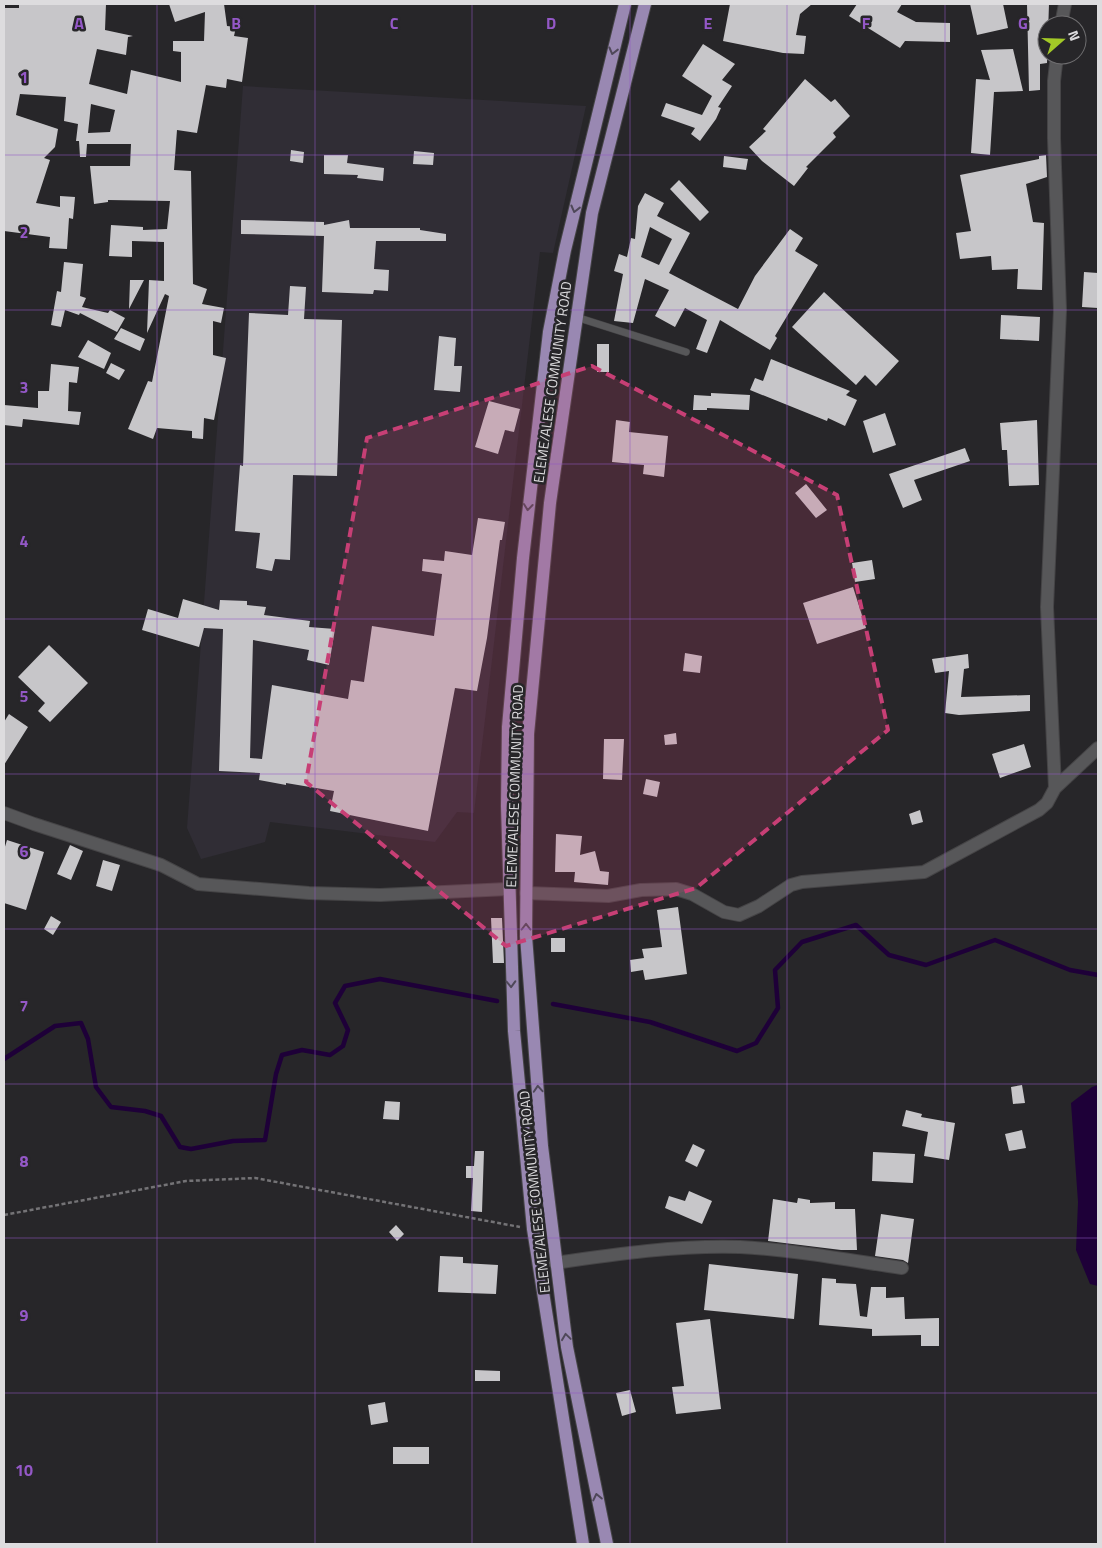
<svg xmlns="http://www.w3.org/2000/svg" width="1102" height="1548" font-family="'Titillium Web',sans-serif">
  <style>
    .built { fill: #302d35 }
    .water { fill: #1e0038 }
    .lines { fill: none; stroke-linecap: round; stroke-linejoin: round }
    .stream { stroke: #1e0038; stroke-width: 4.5 }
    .building { fill: #c7c6c9; fill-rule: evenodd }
    .lane-casing { stroke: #454446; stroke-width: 8 }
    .street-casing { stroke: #454446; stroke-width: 14 }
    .primary-casing { stroke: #454446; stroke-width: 14 }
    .path { stroke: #747376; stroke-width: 2.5; stroke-dasharray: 4 2.5; stroke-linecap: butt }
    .lane { stroke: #575759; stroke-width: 7 }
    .street { stroke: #575759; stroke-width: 12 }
    .primary { stroke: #9988b2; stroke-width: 12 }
    .oneway { stroke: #4f4859 }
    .marked { fill: #c73f75; fill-opacity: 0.2; stroke: #c73f75; stroke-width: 4; stroke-dasharray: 10 6; stroke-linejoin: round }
    .grid { fill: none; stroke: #9458c7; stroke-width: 1; stroke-opacity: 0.55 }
    .labels { text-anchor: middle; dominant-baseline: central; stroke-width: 5; stroke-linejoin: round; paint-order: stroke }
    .street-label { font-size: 14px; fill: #dddcde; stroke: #272629 }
    .grid-label { font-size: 16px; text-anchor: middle; font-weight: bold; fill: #9458c7; stroke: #272629; stroke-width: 5; stroke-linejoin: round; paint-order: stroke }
  </style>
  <rect width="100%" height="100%" fill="#272629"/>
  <!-- built -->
  <path class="built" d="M243 86 586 106 553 253 540 252 474 813 457 812 435 842 270 822 265 842 201 859 187 828Z"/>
  <!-- water -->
  <path class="water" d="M1098 1085V1286L1090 1284 1076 1250 1078 1202 1071 1103 1092 1087Z"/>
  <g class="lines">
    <!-- stream -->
    <path class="stream" d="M553 1004 650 1022 737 1051 756 1043 778 1008 775 970 802 942 856 925 889 955 926 965 995 940 1070 970 1098 975
      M4 1059 55 1026 81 1023 88 1039 96 1087 111 1107 145 1111 161 1116 180 1147 191 1149 233 1141 265 1140 276 1074 282 1055 302 1050 330 1055 343 1046 348 1030 335 1003 345 986 380 979 497 1001"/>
  </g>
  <!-- building -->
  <path class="building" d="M19 4H106L105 30 133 36 128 37 126 55 97 49 89 84 127 94 131 70 181 82V52L173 51V41H204L205 12 175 22 169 4H224L227 26 236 27 234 36 248 38 242 82 227 79 226 88 206 85 197 133 177 130 174 170 191 171 193 284 207 289 202 304 224 308 221 323 213 321V355L226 358 214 420 204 418 203 439 192 438V431L157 428 153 439 128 429 148 381 152 382 169 296 165 294 147 333 149 280 164 281V242L132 241V257L109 256 111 225 143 227V230L167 229 170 201 108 200V202L94 204 90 166H130L131 144H87L86 157H80L79 141H76L78 124 64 121 66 97 20 94 16 115 58 129 55 147 44 158 50 160 36 203 60 207V196L75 197 73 219 69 218 67 249 49 248 50 237 4 231V8H19ZM91 104 115 110 110 132 88 133Z
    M730 4H812L800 14 796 35 806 36 804 54 783 53 723 41Z
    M857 4H902L897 12 916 22 950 23V42L905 41 900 48 849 16Z
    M970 4H1003L1008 28 977 35Z
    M1027 4H1049L1047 63 1040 64V90L1029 91Z
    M703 44 735 64 722 80 732 86 718 107 721 108 716 119 700 141 691 134 695 128 661 116 666 103 702 115 712 96 682 76Z
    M1013 49 1023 91 994 92 990 155 971 153 976 79 990 80 981 50Z
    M805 79 831 102 835 99 850 116 833 133 836 137 806 167 808 168 794 186 762 161 749 147 766 131 763 129Z
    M291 150 304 152 303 163 290 161Z
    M414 151 434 153 433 165 413 164Z
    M324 155H348L347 163 384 168 383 181 357 178 358 175 324 174Z
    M1046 155 1047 177 1026 184 1033 222 1044 223 1042 290 1017 289 1018 269 992 270 991 256 960 259 956 233 971 231 960 175 1039 159V156Z
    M724 156 748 159 746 170 723 167Z
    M679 180 709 212 700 221 670 189Z
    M645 193 664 203 657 216 690 233 669 273 738 309 755 276 790 229 803 238 795 251 818 265 775 336 777 338 770 350 720 320 707 353 696 349 707 320 685 308 675 327 655 316 669 290 645 279 633 323 614 321 623 274 614 271 619 254 627 257 631 238 635 239 638 206ZM650 227 672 239 659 265 641 257Z
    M241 220 324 222V225L349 220 350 228H420V230L446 234V241H376L374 269 389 270 388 291 374 290 373 294 322 292 324 236 241 234Z
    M64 262 83 264 80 296 86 298 82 307 108 313 110 310 125 318 117 332 80 313 79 315 65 310 61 327 51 325 57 291 61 292Z
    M1084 272 1098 273V308L1082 307Z
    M130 280H144L129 309Z
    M290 286 306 287 304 319 342 320 337 476 293 475 290 560 275 559 272 571 256 568 260 533 235 531 240 465 243 466 249 313 288 315Z
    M824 292 899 361 876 386 865 375 856 385 792 327Z
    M1001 315 1040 317 1039 341 1000 339Z
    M121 328 145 339 140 351 114 339Z
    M439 336 456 338 454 366H462L460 392 434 390Z
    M88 340 111 353 104 369 78 357Z
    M597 344H609V372H597Z
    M771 359 850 391 846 395 857 400 845 426 828 418 827 421 750 390 755 378 763 381Z
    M111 363 125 370 119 380 106 373Z
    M51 364 79 367 77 383 69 382 68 411 81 412 79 425 23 419 22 427 4 425V405L38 408V391H49Z
    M711 393 750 395 749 410 707 408V410H693L694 395 711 396Z
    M489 401 520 409 514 432 505 430 498 454 475 447Z
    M885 413 896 445 873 453 863 421Z
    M616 420 630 422 629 432 668 436 664 477 643 474 644 465 612 462Z
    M1037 420 1039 485 1009 486 1007 450H1002L1000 423Z
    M965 448 970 461 914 480 922 500 903 508 889 474Z
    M806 484 827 510 816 518 795 493Z
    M478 518 505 522 502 540H500L487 638 477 691 455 688 428 831 330 811 334 791 286 783V785L259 780 260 773 219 771 223 629 204 628 199 647 142 630 148 609 178 618 183 599 219 610 220 600 247 601V605L266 607 264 615 310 621 309 627 335 629 329 665 307 660 309 650 253 640 250 758 262 759 272 685 348 699 351 680 364 682 372 626 434 636 442 574 422 571 423 559 444 561 445 551 472 555Z
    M872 560 875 579 855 582 852 563Z
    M853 587 866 628 817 644 803 603Z
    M49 645 88 683 50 722 38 711 45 703 18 677Z
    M685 653 702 656 700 673 683 671Z
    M968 654 969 668 964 669 961 697 1030 695V711L959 715 945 713 949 671 935 673 932 659Z
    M9 714 28 727 4 765V722Z
    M676 733 677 744 665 745 664 735Z
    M604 739H624L622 780 603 779Z
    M1024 744 1031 767 1000 778 992 754Z
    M646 779 660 782 657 797 643 794Z
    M920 810 923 822 912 825 909 814Z
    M556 834 582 836 580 855 595 851 600 871 609 872 608 885 574 882 575 872H555Z
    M7 840 44 852 26 910 4 903V850Z
    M70 845 83 851 71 880 57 874Z
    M103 860 120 865 112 891 96 886Z
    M678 907 687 974 645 980 643 970 631 972 630 960 644 958 642 949 662 947 657 910Z
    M51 916 61 922 53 935 44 929Z
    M491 918H502L504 963H493Z
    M551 938H565V952H551Z
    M1022 1085 1025 1103 1013 1104 1011 1087Z
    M385 1101 400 1102 399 1120 383 1119Z
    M906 1110 922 1114 921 1117 955 1123 949 1160 924 1156 928 1132 902 1126Z
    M1022 1130 1026 1148 1009 1151 1005 1134Z
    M693 1144 705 1150 697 1167 685 1161Z
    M475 1151H484L482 1212 471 1211 473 1178H466V1166H474Z
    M873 1152 915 1154 913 1183 872 1181Z
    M689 1191 712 1201 702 1224 665 1208 669 1196 685 1201Z
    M798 1198 810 1200V1203L835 1202V1209H855L857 1250H841L768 1241 773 1199 797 1203Z
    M881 1214 914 1219 908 1263 903 1260 875 1256Z
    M396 1225 404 1234 397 1241 389 1232Z
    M440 1256 463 1257V1263L498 1265 496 1294 438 1292Z
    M709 1264 798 1274 794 1319 704 1310Z
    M822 1278 836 1279V1283L856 1284 860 1316 867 1317 871 1287H886V1298L904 1297 905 1319 939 1318V1346H921V1335L872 1336V1329L819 1325Z
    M710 1319 721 1409 676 1414 672 1387 684 1386 676 1323Z
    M475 1370 500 1371V1381H475Z
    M630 1390 636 1412 622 1416 616 1393Z
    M385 1402 388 1422 371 1425 368 1405Z
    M393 1447H429V1464H393Z"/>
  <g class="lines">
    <!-- lane casing -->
    <g class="lane-casing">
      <path id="lane" d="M576 317 686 352"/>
    </g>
    <!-- street casing -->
    <g class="street-casing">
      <path id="street" d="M1061 25 1065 4
        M1055 788 1047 607 1060 310 1054 138V81L1057 55
        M4 813 34 824 161 865 198 884 309 893 380 895 508 889
        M526 893 608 896 641 890 676 889 692 894 724 912 739 915 759 906 791 885 802 882 924 872 1039 810 1047 803 1055 788 1098 748
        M555 1263C616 1254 679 1245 740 1247 794 1250 848 1260 902 1268"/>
    </g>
    <!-- primary casing -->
    <g class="primary-casing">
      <path id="primary" d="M583 1544 533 1229 514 1031 507 806 508 727 523 558 549 332 565 250 625 4
        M607 1544 567 1347 542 1146 526 936 528 734 550 503 592 213 645 4"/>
    </g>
    <!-- path -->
    <path class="path" d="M4 1215 186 1181 255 1178 520 1227"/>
    <!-- lane -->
    <use href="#lane" class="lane"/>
    <!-- street -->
    <use href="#street" class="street"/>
    <!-- primary -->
    <use href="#primary" class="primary"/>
  </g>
  <!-- one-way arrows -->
  <defs><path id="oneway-chevron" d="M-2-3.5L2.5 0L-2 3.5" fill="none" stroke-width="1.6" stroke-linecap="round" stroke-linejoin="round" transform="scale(1.25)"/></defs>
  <g class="oneway">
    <use href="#oneway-chevron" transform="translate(613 51) rotate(104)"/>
    <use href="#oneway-chevron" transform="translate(575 209) rotate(104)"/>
    <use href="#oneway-chevron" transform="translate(528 507) rotate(96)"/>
    <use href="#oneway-chevron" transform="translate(526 927) rotate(-90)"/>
    <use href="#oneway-chevron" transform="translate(511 984) rotate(88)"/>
    <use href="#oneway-chevron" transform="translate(538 1089) rotate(-94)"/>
    <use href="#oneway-chevron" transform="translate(566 1337) rotate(-98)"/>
    <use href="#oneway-chevron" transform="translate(597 1497) rotate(-102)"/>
  </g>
  <!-- marked area -->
  <path class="marked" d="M592 366 837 495 888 730 696 888 506 946 306 782 367 438Z"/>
  <!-- grid -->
  <path class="grid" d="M157 4V1544M315 4V1544M472 4V1544M630 4V1544M787 4V1544M945 4V1544M4 155H1098M4 310H1098M4 464H1098M4 619H1098M4 774H1098M4 929H1098M4 1084H1098M4 1238H1098M4 1393H1098"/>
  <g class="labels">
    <!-- street labels -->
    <g class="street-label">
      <text transform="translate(552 382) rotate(-82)">ELEME/ALESE COMMUNITY ROAD</text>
      <text transform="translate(514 786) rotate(-88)">ELEME/ALESE COMMUNITY ROAD</text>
      <text transform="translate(534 1192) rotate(-96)">ELEME/ALESE COMMUNITY ROAD</text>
    </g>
  </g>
  <g class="grid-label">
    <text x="79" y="29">A</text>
    <text x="236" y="29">B</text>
    <text x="394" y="29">C</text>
    <text x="551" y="29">D</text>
    <text x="708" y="29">E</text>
    <text x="866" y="29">F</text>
    <text x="1023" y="29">G</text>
    <text x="24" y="83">1</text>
    <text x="24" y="238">2</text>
    <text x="24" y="393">3</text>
    <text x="24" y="547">4</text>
    <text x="24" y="702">5</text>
    <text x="24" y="857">6</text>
    <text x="24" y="1012">7</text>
    <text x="24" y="1167">8</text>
    <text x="24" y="1321">9</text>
    <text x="24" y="1476">10</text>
  </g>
  <!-- border -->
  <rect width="1102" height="1548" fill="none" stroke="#dddcde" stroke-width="10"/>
  <!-- north arrow -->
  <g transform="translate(1062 40) rotate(70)"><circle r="24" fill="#272629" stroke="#706f71"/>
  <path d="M0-4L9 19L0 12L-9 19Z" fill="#a3c927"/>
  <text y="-8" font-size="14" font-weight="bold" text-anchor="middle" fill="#dddcde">N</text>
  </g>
</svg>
